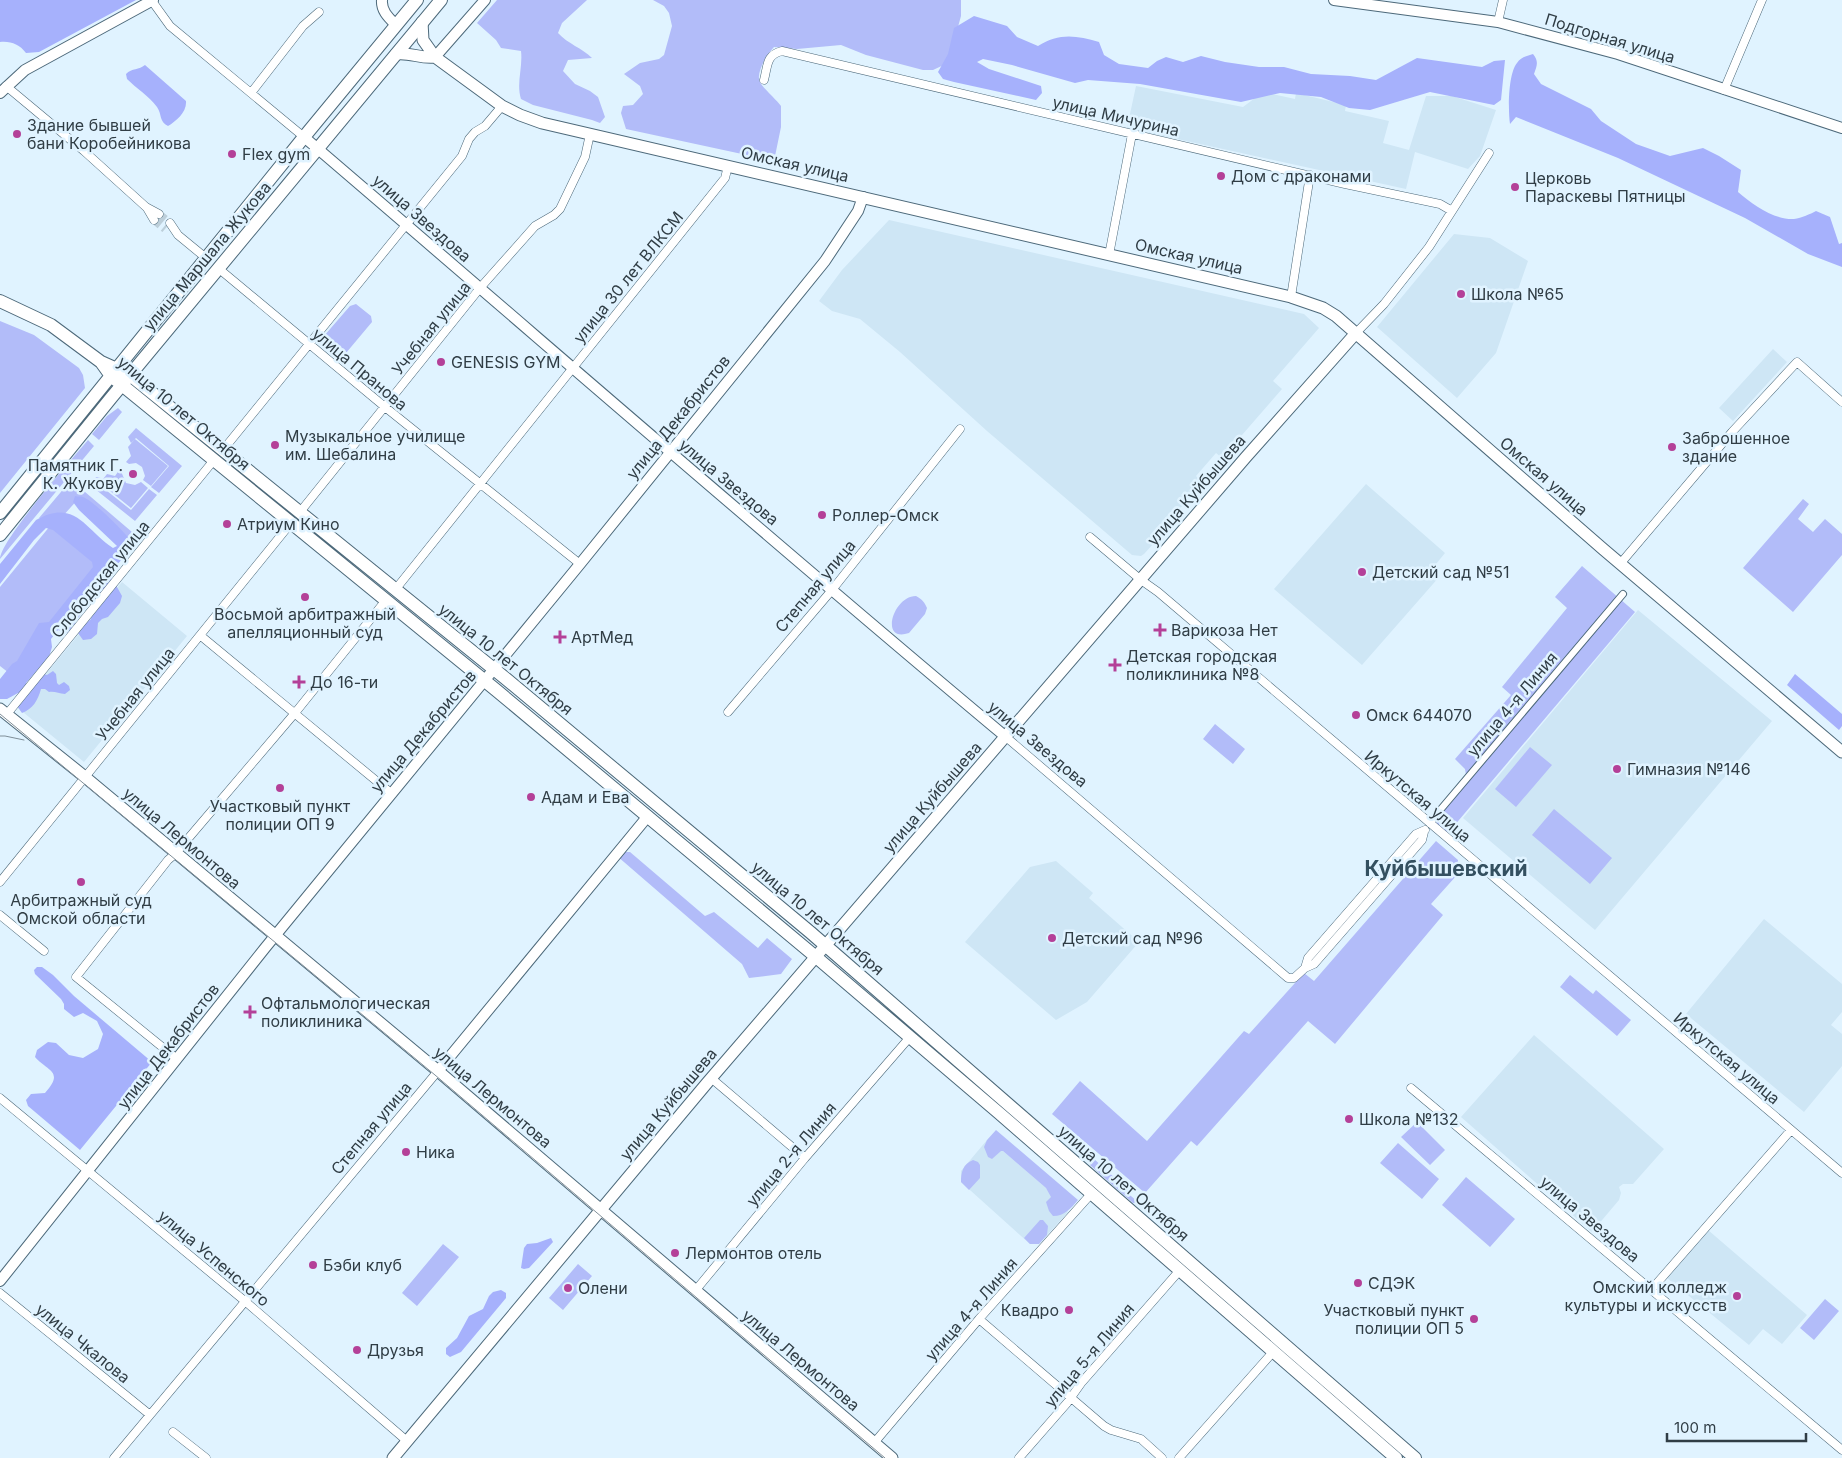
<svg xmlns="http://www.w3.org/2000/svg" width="1842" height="1458" font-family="Inter,sans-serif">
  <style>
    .built { fill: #cee6f5 }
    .green { fill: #b2bcf9 }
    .forest { fill: #a6b1fc }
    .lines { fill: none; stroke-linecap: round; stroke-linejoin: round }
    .minor-tunnel { stroke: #bdcfda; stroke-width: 8; stroke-dasharray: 8 4; stroke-linecap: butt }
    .pedestrian-casing { stroke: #4d697a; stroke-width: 8 }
    .minor-casing { stroke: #4d697a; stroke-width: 9 }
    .tertiary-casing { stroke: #4d697a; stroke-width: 12 }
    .secondary-casing { stroke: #4d697a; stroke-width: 13 }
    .primary-casing { stroke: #4d697a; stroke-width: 14 }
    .pedestrian { stroke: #fff; stroke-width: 6 }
    .minor { stroke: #fff; stroke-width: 8 }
    .tertiary { stroke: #fff; stroke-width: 10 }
    .secondary { stroke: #fff; stroke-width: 11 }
    .primary { stroke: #fff; stroke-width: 12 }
    .tram { stroke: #808f99; stroke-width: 1 }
    .poi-dot { fill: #b44098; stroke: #e0f3ff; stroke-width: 2 }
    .labels { text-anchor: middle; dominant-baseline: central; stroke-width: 5; stroke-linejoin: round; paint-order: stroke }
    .street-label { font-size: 16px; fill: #303d45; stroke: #e0f3ff }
    .poi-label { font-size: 16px; fill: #303d45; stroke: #e0f3ff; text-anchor: start }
    .district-label { font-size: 21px; font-weight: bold; fill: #345060; stroke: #e0f3ff }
  </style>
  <rect width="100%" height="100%" fill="#e0f3ff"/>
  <!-- built -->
  <path class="built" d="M1136 86 1243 107 1263 92 1295 99 1296 93 1346 105 1345 111 1389 121 1383 143 1409 150 1426 96H1452L1496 110 1480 156 1468 169 1415 152 1406 189 1127 128Z
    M889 220 1304 314 1319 328 1273 381 1282 389 1222 458 1216 453 1196 476 1202 483 1152 541 1154 543 1144 554 1141 556 1132 555 987 431 900 352 860 319 832 311 819 301 842 270Z
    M1454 234 1490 238 1528 261 1496 353 1457 398 1377 327Z
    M1773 349 1787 362 1733 421 1719 408Z
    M1366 484 1445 553 1432 569 1440 576 1362 665 1274 589Z
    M122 582 187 636 84 762 18 708Z
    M1638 610 1772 721 1595 930 1463 818Z
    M1056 861 1093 893 1089 898 1139 942 1087 1002 1056 1020 965 942 1030 867Z
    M1764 919 1842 984V1012L1831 1025 1842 1034V1066L1804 1112 1686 1014Z
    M1534 1035 1664 1149 1633 1184H1623L1619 1187 1621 1193 1619 1200 1592 1232 1461 1117Z
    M987 1140 1003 1151 1046 1188 1068 1212 1039 1244H1030L961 1182V1171Z
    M1708 1230 1807 1315 1782 1344 1763 1329 1749 1345 1667 1278Z"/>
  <!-- green -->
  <path class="green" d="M497 0H587L562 23 558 33C568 44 582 48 592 58L568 60 563 71 575 84 590 91 598 97 605 117 600 123 592 120 533 105 521 99C516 83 523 68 521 51L501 48 496 40 477 23Z
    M653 0H961V16L948 63 933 70H923L866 55 841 45 797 49 774 47C768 53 755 73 760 82 762 87 777 100 781 106V127L774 161 626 129 621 113 623 106 633 105 643 94 640 86 624 74 640 63 659 59 664 55 672 26 669 13 664 6Z
    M356 304 371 316 372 322 346 353 340 354 326 342 324 336 350 306Z
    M0 321 34 335 79 368 83 375 85 388 0 493Z
    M118 408 122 412 99 440 92 434 107 416Z
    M136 428 182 466 159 493 151 487 169 466 136 438 131 443 128 437Z
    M135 439 168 466 151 486 143 480 145 476 142 467 136 463 129 464 126 462 131 456 128 447Z
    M88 440 94 446 0 559C0 541 72 459 88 440Z
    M120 469 126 483 135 485 141 482 148 488 131 508 100 483 107 474 115 476Z
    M96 477 101 478 97 483 131 510 149 489 157 495 135 521 90 485Z
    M71 480 132 532 136 528 142 532 133 543 80 497 62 517 39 518Z
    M1803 499 1809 504 1798 519 1813 532 1825 519 1842 534V555L1793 612 1743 568Z
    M50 526 98 566 9 673 0 666V587Z
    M1582 566 1635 612 1448 833 1431 819 1466 775 1465 769 1455 759 1511 695 1502 687 1567 608 1555 597Z
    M916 596C922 599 925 603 927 608L925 614 909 633C879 643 893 596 916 596Z
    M1215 724 1245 749 1233 764 1203 739Z
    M1530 747 1552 765 1516 807 1495 789Z
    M1554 809 1612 858 1590 884 1532 835Z
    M1436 841 1458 860 1457 875 1431 904 1443 915 1335 1044 1308 1021 1197 1146 1191 1141 1145 1193 1052 1114 1080 1081 1147 1141 1244 1031 1249 1034 1304 973 1314 981Z
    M623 852H630L705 916 714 912 758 948 767 938 792 959 781 974 749 978 742 964 617 856Z
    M1570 975 1593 994 1596 990 1631 1020 1617 1036 1560 987Z
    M1417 1122 1445 1150 1430 1165 1401 1137Z
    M996 1130 1078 1200C1071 1208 1065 1216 1053 1216L1049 1211 1046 1202 1051 1197 1046 1188 1003 1151H1001L992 1159 988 1157 984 1147 987 1140Z
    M1398 1143 1439 1179 1422 1199 1380 1163Z
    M1093 1158 1117 1180 1116 1183 1139 1203H1133L1090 1165Z
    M973 1160 978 1162 980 1165V1178L969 1190 961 1182C961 1172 963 1164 973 1160Z
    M1466 1177 1515 1219 1490 1247 1442 1205Z
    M1040 1220H1043L1048 1226 1047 1235 1039 1244H1030L1024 1238Z
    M443 1244 459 1257 417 1306 402 1293Z
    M578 1264 592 1276 563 1310 549 1298Z
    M1825 1299 1839 1311 1814 1340 1800 1328Z"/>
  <!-- forest -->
  <path class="forest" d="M0 0H136L39 52 26 53C19 44 11 41 0 42Z
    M974 16 1007 26 1017 37 1038 46C1058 33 1076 35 1099 42L1104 55 1119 64 1148 68 1157 61 1166 57 1183 62 1201 56 1225 62 1259 67H1284L1311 74 1350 76 1376 80 1417 58 1482 67 1494 61 1505 60 1501 100 1494 105 1430 92 1370 110 1349 108 1321 97 1280 93 1241 102 1140 84 1088 80 1075 83 1012 65 983 59 977 62 989 69 1041 86 1042 93 1036 100 954 82 943 79 938 72 948 54 954 28Z
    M1533 54C1539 61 1537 66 1534 74L1541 84 1591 109 1601 121 1636 144 1670 156 1703 148 1719 156 1741 170 1738 192C1753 205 1774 220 1794 219 1802 218 1810 214 1816 211L1830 217 1839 244 1842 243V267L1808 254 1745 218 1618 158 1516 117 1510 124C1508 110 1508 74 1517 63 1521 57 1527 56 1533 54Z
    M145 65 186 101C187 112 176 121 168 126 159 122 162 114 157 107 149 96 136 88 127 79L126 74C132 68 139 70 145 65Z
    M75 496C78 497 81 496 83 497 94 501 128 535 134 545L131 548 121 550 124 557 113 569 112 578 122 596 120 603 108 617 102 619 98 623 97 634 91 639 83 640 78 633 80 628 91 619 92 608 95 603 93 601C82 608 77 623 67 633L58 630 51 639 52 647 49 657 26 683 29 690 44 674 47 675 53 671 56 674 57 683 59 685 64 682 69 686 70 690 65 694C59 694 55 691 49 692L45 689H41C38 700 33 709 22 713L17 706 23 697 18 693 7 699H0V679L12 664 17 661 39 623 49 622 93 567 92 562 53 530 46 528 34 540 0 584V564L36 520C75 498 85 529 113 548L117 546 79 510 73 502Z
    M1795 674 1842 714V726L1839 730 1787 685Z
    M37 967H42L53 975 74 996 152 1062 80 1150 28 1106 26 1100 31 1094 45 1093C65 1071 47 1071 35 1057L37 1050 48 1042 56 1043 69 1055 83 1058 98 1049 103 1034 97 1021 83 1013 74 1017 64 1009V1004L61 999 35 974 34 970Z
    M551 1238 553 1242 529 1268 524 1269 521 1268 524 1248 527 1244 537 1243Z
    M501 1290 506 1293V1298L461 1352 450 1357 446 1354V1348L457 1338 469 1316 483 1309 489 1296 493 1292Z"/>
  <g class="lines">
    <!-- minor-tunnel -->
    <path class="minor-tunnel" d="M159 214 170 223
      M154 220 165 229"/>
    <!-- pedestrian casing -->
    <g class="pedestrian-casing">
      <path id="pedestrian" d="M1430 824 1441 809 1623 594"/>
    </g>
    <!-- minor casing -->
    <g class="minor-casing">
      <path id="minor" d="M152 1 170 26 304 137
        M1498 22 1503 0
        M764 80C768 65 766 55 782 51L1345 184 1440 204 1452 211
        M6 86 84 151 146 207 159 214
        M1724 90 1762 0
        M251 93 303 26 319 12
        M147 208 154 220
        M170 223 178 235 206 258
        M1109 255 1132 134
        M218 268 385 407 580 564
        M1291 297 1310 175
        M1356 333 1384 304 1429 247 1489 153
        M223 450 462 156 469 139 475 132 485 126 502 106
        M300 512 480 288 535 226 554 215 560 209 585 157 590 134
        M1090 537 1141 580 1158 592 1842 1173
        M1620 564 1732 432 1797 362 1842 402
        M395 590 725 178 728 166
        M201 636 391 793
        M728 712 832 590 960 429
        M7 714 214 460
        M1006 737 1288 978H1294L1305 968 1314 964 1422 840 1424 832
        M0 882 291 523
        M0 915 44 951
        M1305 968 1308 958 1416 834 1425 830
        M177 1059 76 977 168 860 175 854 295 713 386 600
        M711 1078 805 1158
        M1411 1088 1842 1450
        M0 1098 246 1302 407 1441
        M1651 1290 1791 1130
        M695 1291 805 1158 910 1037
        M0 1293 149 1414
        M979 1319 1104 1426 1111 1430 1141 1439 1162 1458
        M173 1432 206 1458
        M874 1443 979 1319 1091 1194
        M114 1458 438 1071
        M1019 1458 1067 1403 1082 1382 1180 1270
        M1179 1458 1273 1352"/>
    </g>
    <!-- tertiary casing -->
    <g class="tertiary-casing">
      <path id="tertiary" d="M382 0C381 11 389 18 396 25
        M1334 0 1498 22 1618 54 1842 128
        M435 57 485 0
        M0 93 25 70 153 0
        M304 137C538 337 770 540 1006 737
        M438 1071 648 816
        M0 1281 265 948 580 564 825 261 858 211 863 197"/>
    </g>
    <!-- secondary casing -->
    <g class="secondary-casing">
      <path id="secondary" d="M422 22 423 40 435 57 502 106 520 115 542 123 1291 297 1323 308 1336 316 1603 549 1842 752
        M396 54C410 52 421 59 435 57
        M0 709 85 777 438 1071 892 1458
        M393 1458 707 1083 1246 457 1356 333"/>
    </g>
    <!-- primary casing -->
    <g class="primary-casing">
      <path id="primary" d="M0 301 51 325 101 362 111 376 122 385 496 690 816 957 999 1113 1396 1458
        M101 362 130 375 505 678 810 932 1415 1458
        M0 513 304 137 417 0
        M0 535 111 398 441 0"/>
    </g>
    <!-- pedestrian -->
    <use href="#pedestrian" class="pedestrian"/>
    <!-- minor -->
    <use href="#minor" class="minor"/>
    <!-- tertiary -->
    <use href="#tertiary" class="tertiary"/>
    <!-- secondary -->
    <use href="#secondary" class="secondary"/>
    <!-- primary -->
    <use href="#primary" class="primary"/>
    <!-- tram -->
    <path class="tram" d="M0 714 435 1075 885 1458
      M0 736H5L24 740"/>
  </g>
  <!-- markers -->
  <g class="poi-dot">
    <circle cx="17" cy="134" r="5"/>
    <circle cx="232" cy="154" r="5"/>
    <circle cx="1221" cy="176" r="5"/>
    <circle cx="1515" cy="187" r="5"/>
    <circle cx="1461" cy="294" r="5"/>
    <circle cx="441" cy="362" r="5"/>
    <circle cx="275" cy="445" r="5"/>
    <circle cx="1672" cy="447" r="5"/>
    <circle cx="133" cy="474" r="5"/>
    <circle cx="822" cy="515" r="5"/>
    <circle cx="227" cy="524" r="5"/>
    <circle cx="1362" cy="572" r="5"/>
    <circle cx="305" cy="597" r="5"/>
    <path d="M1157.5 622.5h5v5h5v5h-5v5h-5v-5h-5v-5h5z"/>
    <path d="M557.5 629.5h5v5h5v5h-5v5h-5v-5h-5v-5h5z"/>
    <path d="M1112.5 657.5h5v5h5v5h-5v5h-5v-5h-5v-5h5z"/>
    <path d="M296.5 674.5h5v5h5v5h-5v5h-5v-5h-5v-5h5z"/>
    <circle cx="1356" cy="715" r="5"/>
    <circle cx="1617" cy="769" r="5"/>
    <circle cx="280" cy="788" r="5"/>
    <circle cx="531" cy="797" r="5"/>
    <circle cx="81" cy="882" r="5"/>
    <circle cx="1052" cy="938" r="5"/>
    <path d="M247.5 1004.5h5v5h5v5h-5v5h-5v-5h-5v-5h5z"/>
    <circle cx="1349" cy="1119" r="5"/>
    <circle cx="406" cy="1152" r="5"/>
    <circle cx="675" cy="1253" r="5"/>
    <circle cx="313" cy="1265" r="5"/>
    <circle cx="1358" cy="1283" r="5"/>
    <circle cx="568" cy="1288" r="5"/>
    <circle cx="1737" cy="1296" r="5"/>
    <circle cx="1069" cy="1310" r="5"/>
    <circle cx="1474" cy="1319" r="5"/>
    <circle cx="357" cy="1350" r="5"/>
  </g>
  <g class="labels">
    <!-- street labels -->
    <g class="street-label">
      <text transform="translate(1610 38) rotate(17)">Подгорная улица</text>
      <text transform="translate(1116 116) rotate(13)">улица Мичурина</text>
      <text transform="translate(795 164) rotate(13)">Омская улица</text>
      <text transform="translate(422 218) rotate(41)">улица Звездова</text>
      <text transform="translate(207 256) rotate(-50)">улица Маршала Жукова</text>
      <text transform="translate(1189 256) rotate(13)">Омская улица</text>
      <text transform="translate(628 277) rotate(-51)">улица 30 лет ВЛКСМ</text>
      <text transform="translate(431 328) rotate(-51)">Учебная улица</text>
      <text transform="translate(360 369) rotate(40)">улица Пранова</text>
      <text transform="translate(184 413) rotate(40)">улица 10 лет Октября</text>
      <text transform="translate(678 417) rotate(-51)">улица Декабристов</text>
      <text transform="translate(1544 476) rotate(41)">Омская улица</text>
      <text transform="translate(729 482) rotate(40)">улица Звездова</text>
      <text transform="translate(1196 490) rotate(-49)">улица Куйбышева</text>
      <text transform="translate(100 579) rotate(-51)">Слободская улица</text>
      <text transform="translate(815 586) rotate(-50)">Степная улица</text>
      <text transform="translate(506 659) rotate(39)">улица 10 лет Октября</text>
      <text transform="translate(135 694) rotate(-51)">Учебная улица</text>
      <text transform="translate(1512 704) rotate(-50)">улица 4-я Линия</text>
      <text transform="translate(423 731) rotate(-50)">улица Декабристов</text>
      <text transform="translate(1038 744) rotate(40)">улица Звездова</text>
      <text transform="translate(1418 796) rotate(40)">Иркутская улица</text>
      <text transform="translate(932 797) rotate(-49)">улица Куйбышева</text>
      <text transform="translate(182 838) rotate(40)">улица Лермонтова</text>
      <text transform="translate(818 918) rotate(40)">улица 10 лет Октября</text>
      <text transform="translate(168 1046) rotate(-52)">улица Декабристов</text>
      <text transform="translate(1727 1058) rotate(40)">Иркутская улица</text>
      <text transform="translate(493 1097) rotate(40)">улица Лермонтова</text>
      <text transform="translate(668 1104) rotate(-50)">улица Куйбышева</text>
      <text transform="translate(371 1128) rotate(-50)">Степная улица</text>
      <text transform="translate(791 1154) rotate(-50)">улица 2-я Линия</text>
      <text transform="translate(1124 1183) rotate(41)">улица 10 лет Октября</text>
      <text transform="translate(1590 1219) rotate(40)">улица Звездова</text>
      <text transform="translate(214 1258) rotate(40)">улица Успенского</text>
      <text transform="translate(971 1309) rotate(-49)">улица 4-я Линия</text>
      <text transform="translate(83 1343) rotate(39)">улица Чкалова</text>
      <text transform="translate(1089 1355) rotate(-50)">улица 5-я Линия</text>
      <text transform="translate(801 1360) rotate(40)">улица Лермонтова</text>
    </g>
    <!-- poi labels -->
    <g class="poi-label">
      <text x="27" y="125">Здание бывшей<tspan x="27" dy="18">бани Коробейникова</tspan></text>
      <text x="242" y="154">Flex gym</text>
      <text x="1231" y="176">Дом с драконами</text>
      <text x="1525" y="178">Церковь<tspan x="1525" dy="18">Параскевы Пятницы</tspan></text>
      <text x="1471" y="294">Школа №65</text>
      <text x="451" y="362">GENESIS GYM</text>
      <text x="285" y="436">Музыкальное училище<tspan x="285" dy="18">им. Шебалина</tspan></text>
      <text x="1682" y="438">Заброшенное<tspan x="1682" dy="18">здание</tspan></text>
      <text x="123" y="465" text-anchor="end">Памятник Г.<tspan x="123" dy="18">К. Жукову</tspan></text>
      <text x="832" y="515">Роллер-Омск</text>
      <text x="237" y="524">Атриум Кино</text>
      <text x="1372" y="572">Детский сад №51</text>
      <text x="305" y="614" text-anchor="middle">Восьмой арбитражный<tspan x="305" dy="18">апелляционный суд</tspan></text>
      <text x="1171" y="630">Варикоза Нет</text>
      <text x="571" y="637">АртМед</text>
      <text x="1126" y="656">Детская городская<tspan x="1126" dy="18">поликлиника №8</tspan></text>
      <text x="310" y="682">До 16-ти</text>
      <text x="1366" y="715">Омск 644070</text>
      <text x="1627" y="769">Гимназия №146</text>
      <text x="541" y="797">Адам и Ева</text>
      <text x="280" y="806" text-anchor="middle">Участковый пункт<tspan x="280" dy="18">полиции ОП 9</tspan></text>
      <text x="81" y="900" text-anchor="middle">Арбитражный суд<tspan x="81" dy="18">Омской области</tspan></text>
      <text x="1062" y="938">Детский сад №96</text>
      <text x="261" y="1003">Офтальмологическая<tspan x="261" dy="18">поликлиника</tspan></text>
      <text x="1359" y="1119">Школа №132</text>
      <text x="416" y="1152">Ника</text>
      <text x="685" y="1253">Лермонтов отель</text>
      <text x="323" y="1265">Бэби клуб</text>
      <text x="1368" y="1283">СДЭК</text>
      <text x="1727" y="1287" text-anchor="end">Омский колледж<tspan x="1727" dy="18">культуры и искусств</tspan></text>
      <text x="578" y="1288">Олени</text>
      <text x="1059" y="1310" text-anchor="end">Квадро</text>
      <text x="1464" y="1310" text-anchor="end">Участковый пункт<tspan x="1464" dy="18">полиции ОП 5</tspan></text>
      <text x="367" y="1350">Друзья</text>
    </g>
    <!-- district labels -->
    <g class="district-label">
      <text x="1446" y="868">Куйбышевский</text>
    </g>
  </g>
  <!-- scale -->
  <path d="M1667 1433v8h139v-8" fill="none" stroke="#303d45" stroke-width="2.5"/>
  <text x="1674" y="1433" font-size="15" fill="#303d45" stroke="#e0f3ff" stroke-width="4" paint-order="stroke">100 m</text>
</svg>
